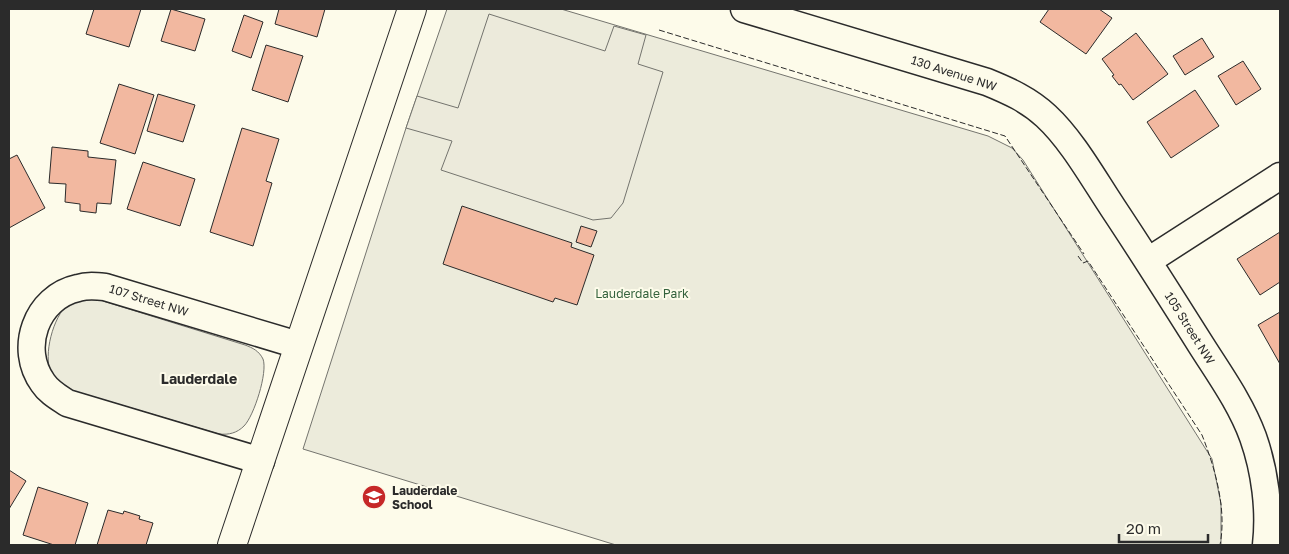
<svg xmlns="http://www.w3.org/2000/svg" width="1289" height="554" font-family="'Golos Text',sans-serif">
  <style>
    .green { fill: #ecebdb; stroke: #74746e }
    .parking { fill: #eceadb; stroke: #74746e }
    .building { fill: #f2b8a0; stroke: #2b2b2b }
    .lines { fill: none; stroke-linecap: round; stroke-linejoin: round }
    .minor-casing { stroke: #2b2b2b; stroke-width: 29 }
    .tertiary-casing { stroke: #2b2b2b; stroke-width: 30 }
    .minor { stroke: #fdfbea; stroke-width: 26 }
    .tertiary { stroke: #fdfbea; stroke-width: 28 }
    .fence { stroke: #2b2b2b; stroke-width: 1; stroke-dasharray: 6 2.5; stroke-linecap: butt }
    .labels { text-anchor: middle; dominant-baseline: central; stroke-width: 4; stroke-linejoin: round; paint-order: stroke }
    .street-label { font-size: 12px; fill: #2b2b2b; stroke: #fdfbea }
    .park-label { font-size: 12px; fill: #34623c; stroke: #fdfbea }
    .poi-label { font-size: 12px; font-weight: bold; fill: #2b2b2b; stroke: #fdfbea; text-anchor: start }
    .neighbourhood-label { font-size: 14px; font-weight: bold; fill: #2b2b2b; stroke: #fdfbea }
  </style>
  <rect width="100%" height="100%" fill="#fdfbea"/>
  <!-- green -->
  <path class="green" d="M447 9H561L988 136 1012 148 1023 160 1212 459 1221 504V545H616L303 449 406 128Z
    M90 297 245 345C253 348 259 351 263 359 268 372 254 416 244 426 237 433 229 435 219 434L67 389C60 384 54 380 51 373 43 355 53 317 68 304 74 300 84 299 90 297Z"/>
  <!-- parking -->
  <path class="parking" d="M489 14 605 51 614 26 646 35 638 64 663 72 623 203 611 218 593 220 441 170 452 141 406 128 417 96 458 108Z"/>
  <!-- building -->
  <path class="building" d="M94 9H141L129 47 86 34Z
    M171 9 205 19 195 51 161 41Z
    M279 9H325L317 37 275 24Z
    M1049 9H1099L1112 18 1086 54 1040 22Z
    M244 15 263 22 251 58 232 51Z
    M1136 33 1168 74 1133 100 1121 84 1119 85 1112 76 1114 75 1102 59Z
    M1202 38 1214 57 1185 75 1173 56Z
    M266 45 303 56 288 102 252 90Z
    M1243 61 1261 89 1236 105 1218 76Z
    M119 84 154 95 135 154 100 143Z
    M1195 90 1219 126 1171 158 1147 122Z
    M158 94 195 105 183 142 147 131Z
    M242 128 279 139 266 181 272 183 253 246 210 232Z
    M52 147 88 151V157L116 160 111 204 97 203 96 213 80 211V204L65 202 66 184 49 183Z
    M17 155 45 208 9 228V159Z
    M143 162 195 179 180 226 127 209Z
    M462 206 572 243 571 247 594 255 577 305 555 298 553 302 443 264Z
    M581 226 597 231 591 247 576 242Z
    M1280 232V282L1260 295 1237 259Z
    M1280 312V364L1258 325Z
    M9 470 26 481 9 509Z
    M38 487 88 503 75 545H54L23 535Z
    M108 510 123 514 124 511 140 516 139 519 153 523 146 545H97Z"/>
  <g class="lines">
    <!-- minor casing -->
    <g class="minor-casing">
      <path id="minor" d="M744 9 987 82C1009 91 1029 100 1046 116 1072 140 1093 178 1113 208 1143 253 1172 299 1201 345 1220 375 1241 404 1253 437 1265 471 1270 510 1266 545
        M1148 261 1280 176
        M261 461 67 403C58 397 49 392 43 383 18 349 36 297 78 288 87 285 96 286 105 287L298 345"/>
    </g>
    <!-- tertiary casing -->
    <g class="tertiary-casing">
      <path id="tertiary" d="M232 545 412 9"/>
    </g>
    <!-- minor -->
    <use href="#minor" class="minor"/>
    <!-- tertiary -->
    <use href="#tertiary" class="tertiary"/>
    <!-- fence -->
    <path class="fence" d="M659 30 1005 136 1084 254
      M1078 256 1083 263 1088 261 1202 435C1215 468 1227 509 1220 545"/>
  </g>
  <!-- icons -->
  <defs>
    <g id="school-disc" transform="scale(1.25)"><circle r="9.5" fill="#c62828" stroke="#fdfbea"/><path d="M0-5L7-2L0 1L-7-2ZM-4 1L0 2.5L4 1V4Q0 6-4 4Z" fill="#fff"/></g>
  </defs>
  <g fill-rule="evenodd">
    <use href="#school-disc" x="374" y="497"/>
  </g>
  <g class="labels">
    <!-- street labels -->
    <g class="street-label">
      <text transform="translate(954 73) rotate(18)">130 Avenue NW</text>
      <text transform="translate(149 300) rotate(17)">107 Street NW</text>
      <text transform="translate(1190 328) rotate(58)">105 Street NW</text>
    </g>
    <!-- park labels -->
    <g class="park-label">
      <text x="642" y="293">Lauderdale Park</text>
    </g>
    <!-- poi labels -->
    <g class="poi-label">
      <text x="392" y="490">Lauderdale<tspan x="392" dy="14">School</tspan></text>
    </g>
    <!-- neighbourhood labels -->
    <g class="neighbourhood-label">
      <text x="199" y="378">Lauderdale</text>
    </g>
  </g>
  <!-- border -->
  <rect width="1289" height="554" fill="none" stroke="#2b2b2b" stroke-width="20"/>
  <!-- scale -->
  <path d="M1119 534v8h89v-8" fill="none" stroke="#2b2b2b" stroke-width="2.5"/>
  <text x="1126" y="534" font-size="15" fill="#2b2b2b" stroke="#fdfbea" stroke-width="4" paint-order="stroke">20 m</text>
</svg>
